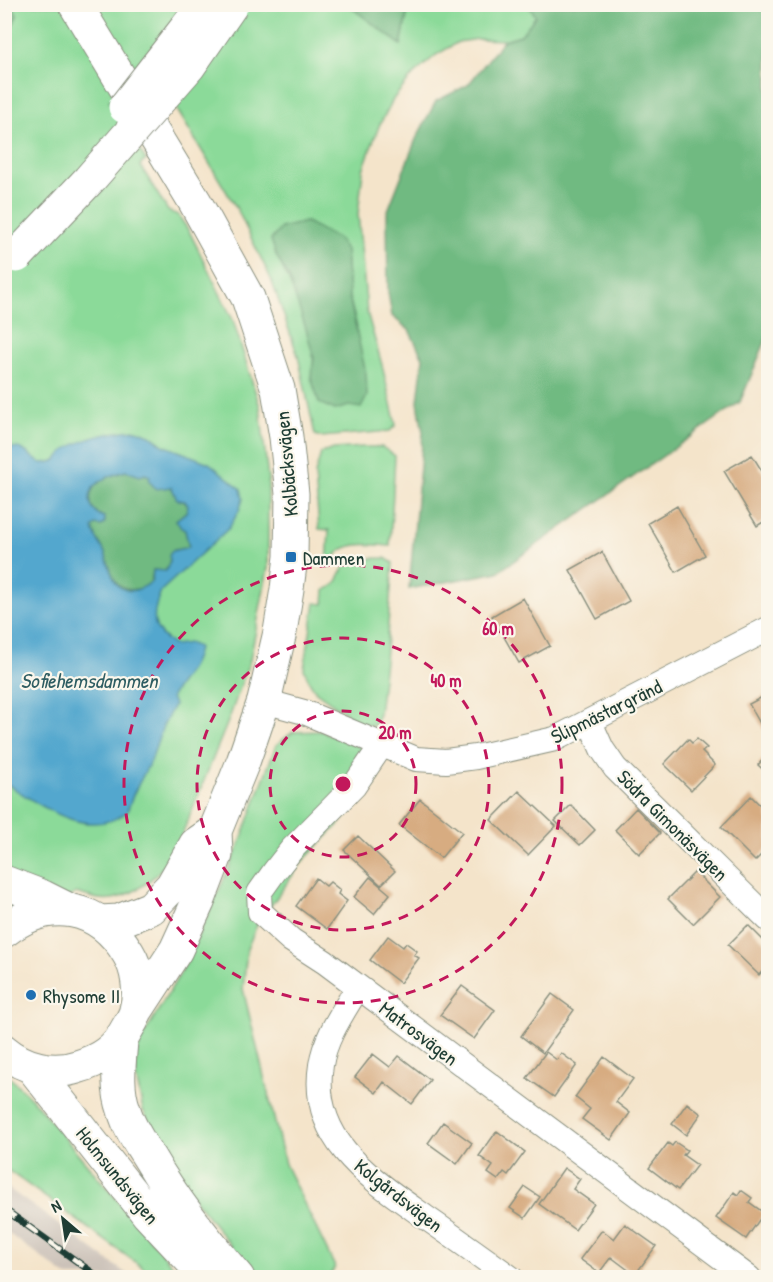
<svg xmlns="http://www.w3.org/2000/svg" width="773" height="1282" font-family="'Patrick Hand',sans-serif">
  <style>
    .industrial { fill: #ccc2b9 }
    .green { fill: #8bda99; stroke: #558c66; stroke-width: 1.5; fill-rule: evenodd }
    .forest { fill: #70ba81; stroke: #487c5a; stroke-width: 1.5 }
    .water { fill: #52a7ce; stroke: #387281; stroke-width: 1.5; fill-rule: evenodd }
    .building { fill: #d7ac81 }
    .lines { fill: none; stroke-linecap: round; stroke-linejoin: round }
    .street-casing { stroke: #8a907f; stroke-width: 26 }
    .secondary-casing { stroke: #8a907f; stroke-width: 35 }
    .street { stroke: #fff; stroke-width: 24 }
    .secondary { stroke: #fff; stroke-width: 33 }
    .rail-casing { stroke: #1f3d34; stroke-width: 7 }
    .rail { stroke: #fbf7ec; stroke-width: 4.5; stroke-dasharray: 14; stroke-linecap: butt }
    .highway-bridge-casing { stroke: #8a907f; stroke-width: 35; stroke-linecap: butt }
    .highway-bridge { stroke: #fff; stroke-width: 33 }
    .ring { fill: none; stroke: #c2185b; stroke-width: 3; stroke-dasharray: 10 8 }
    .poi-dot { fill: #1f6fb2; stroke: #fbf7ec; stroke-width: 2 }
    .labels { text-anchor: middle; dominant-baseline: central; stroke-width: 4.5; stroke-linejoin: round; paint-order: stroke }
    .street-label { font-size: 20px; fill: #1f3d34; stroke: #fbf7ec }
    .poi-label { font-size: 20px; fill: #1f3d34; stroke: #fbf7ec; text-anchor: start }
    .water-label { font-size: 21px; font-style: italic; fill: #2e5d62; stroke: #fbf7ec }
    .centre { fill: #c2185b; stroke: #fbf7ec; stroke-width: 3 }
    .ring-label { font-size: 18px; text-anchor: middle; font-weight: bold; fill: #c2185b; stroke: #fbf7ec; stroke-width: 4.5; stroke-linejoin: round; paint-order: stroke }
  </style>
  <rect width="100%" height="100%" fill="#fbf7ec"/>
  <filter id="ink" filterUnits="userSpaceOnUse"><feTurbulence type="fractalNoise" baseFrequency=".0167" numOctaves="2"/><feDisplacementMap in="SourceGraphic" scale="12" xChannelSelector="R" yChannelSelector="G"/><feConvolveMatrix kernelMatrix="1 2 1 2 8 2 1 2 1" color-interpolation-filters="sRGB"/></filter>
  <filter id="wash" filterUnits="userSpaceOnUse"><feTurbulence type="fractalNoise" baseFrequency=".008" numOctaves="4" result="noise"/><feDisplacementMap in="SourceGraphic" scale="24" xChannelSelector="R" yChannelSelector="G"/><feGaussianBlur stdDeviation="1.35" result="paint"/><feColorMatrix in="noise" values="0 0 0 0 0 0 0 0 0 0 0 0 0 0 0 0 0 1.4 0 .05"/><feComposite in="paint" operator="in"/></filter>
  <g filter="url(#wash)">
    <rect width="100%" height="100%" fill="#f4e4ca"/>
    <!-- industrial -->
    <path class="industrial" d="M5 1186 48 1217 131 1277H68L5 1231Z"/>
    <!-- green -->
    <path class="green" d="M12 5H188L109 101 146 160 140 165 168 211 178 215 189 231 233 320 260 407 268 479V568L250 660 229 719 175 852C161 872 142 891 117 898 104 902 89 897 76 893L5 935V34H8L17 16Z
      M245 5H348L401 45 409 5H528L536 16 521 35 504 40 478 39 458 42 436 55 413 75 394 98 379 126 363 170 358 214 367 312 382 365 396 425 390 431 321 437 315 435 298 356 271 279 237 209 173 103ZM306 222 346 250 349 296 357 327 349 406 335 410 311 377C312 371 314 364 313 358 311 329 290 281 276 255L281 228Z
      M364 447H382L395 456 390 546C372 545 349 540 336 555 332 559 331 563 327 566L329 530 319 529 315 474 321 453 334 449Z
      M385 558 393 563 385 661 379 714 374 726 361 724 316 692 310 683 304 669 315 603 324 604 325 590C342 582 335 581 343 569 352 556 372 559 385 558Z
      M321 731 367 750 378 778 337 826 302 862 257 925 247 949 243 989 285 1164 335 1267 329 1277H258L249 1269 188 1191 161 1146 143 1110 136 1077V1056L142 1038 184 967 239 846 276 745 293 732Z
      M4 1072 32 1099 182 1277H156L5 1168Z"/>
    <!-- forest -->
    <path class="forest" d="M5 4 12 5 17 15 8 34H5Z
      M348 5H409L401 45Z
      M528 5H768V335L740 402 498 572 409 589 423 433 418 402 423 358 409 330 392 316 388 292 387 213 416 139 436 101 468 85 504 40 521 35 536 16Z
      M306 222 338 239 346 250 349 296 366 374 367 396 361 408 349 406 335 410 319 403 311 377 314 358 306 329 289 278 276 255 271 240 281 228Z
      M126 471C133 474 140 473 147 475 156 478 161 486 171 487L188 506 186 512 176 520 185 530 189 547 172 551 168 567 165 571 153 570C152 579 151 585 142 588 114 596 112 574 105 553 101 543 94 538 93 527L96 525 101 526 105 522 104 517C87 511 85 488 103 480 110 476 118 473 126 471Z"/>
    <!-- water -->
    <path class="water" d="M137 430 152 436 163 445 209 463 241 489 243 499 239 511 229 528 161 591C151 616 150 630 174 645L189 643 198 647C196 667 180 680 171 697L174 705 163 726 152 758 133 795 127 812C87 842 39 804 5 783V447C10 448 19 447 23 450 39 460 36 467 57 460 67 440 115 431 137 430ZM126 471 140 476 145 474 150 476 149 481 156 489 171 487C177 495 173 501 185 501L188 506 186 512 176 520 181 528 185 530 189 547 172 551 169 555 170 561 166 571 153 570 152 581C147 586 143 588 135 590 111 595 111 564 103 549 99 541 94 537 93 527L96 525 101 526 105 522 104 517C86 511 85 488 103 480 110 476 118 473 126 471Z"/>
    <g id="blocks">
      <!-- building -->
      <path class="building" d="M752 455 765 476 768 474V519L757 526 724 471Z
        M677 506 705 555 676 572 648 523Z
        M602 552 629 601 597 619 570 570Z
        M523 598 550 646 519 663 492 616Z
        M766 695 768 700V730L765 732 749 704Z
        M688 739 692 743 697 739 707 748 702 752 715 765 691 790 664 764Z
        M768 754V774L758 765Z
        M519 791 556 826 528 855 491 820Z
        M751 796 768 813V848L755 861 721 827Z
        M420 799 462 832 441 858 399 825Z
        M571 805 595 830 580 845 555 821Z
        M636 808 660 833 639 854 615 830Z
        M358 836 395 871 381 885 344 850Z
        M695 872 720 897 693 924 668 899Z
        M370 877 390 894 374 914 354 897Z
        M316 878 326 886 330 882 340 890 338 894 347 901 327 929 296 906Z
        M748 925 768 945V965L759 975 728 945Z
        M388 936 403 947 406 943 417 951 414 955 419 958 400 983 370 960Z
        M462 986 495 1010 474 1039 440 1015Z
        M552 994 574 1010 543 1053 521 1036Z
        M546 1052 557 1060 561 1053 577 1065 554 1097 527 1078Z
        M373 1054 390 1067 399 1056 430 1080 412 1104 384 1082 376 1093 355 1077Z
        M604 1057 633 1079 616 1102 630 1113 611 1140 582 1119 590 1109 575 1097Z
        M687 1103 701 1114 686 1135 672 1124Z
        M443 1122 472 1143 457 1164 428 1143Z
        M497 1131 525 1152 508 1175 504 1172 498 1180 488 1173 493 1166 479 1156Z
        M675 1142 687 1150 683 1155 697 1165 678 1190 649 1168 668 1143 672 1146Z
        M564 1168 580 1179 573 1189 594 1204 575 1230 539 1204Z
        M525 1187 540 1197 525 1218 510 1208Z
        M741 1190 752 1198 749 1202 764 1213 746 1239 716 1218 734 1192 738 1195Z
        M625 1224 656 1246 635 1275 611 1257 599 1273 580 1259 602 1230 614 1239Z"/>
    </g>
  </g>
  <g filter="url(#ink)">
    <use href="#blocks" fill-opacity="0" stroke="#8a907f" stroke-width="1.5"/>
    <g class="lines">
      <!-- street casing -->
      <g class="street-casing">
        <path id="street" d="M264 701 304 712 416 759 446 761 476 757 555 739 768 629
          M590 722 602 749 615 768 768 919
          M381 746 354 786 292 849 274 872 259 893 260 912 291 940 325 962 749 1278
          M358 987C344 1011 325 1037 321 1065 309 1141 373 1180 425 1217 454 1237 482 1257 511 1278"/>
      </g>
      <!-- secondary casing -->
      <g class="secondary-casing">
        <path id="secondary" d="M75 4 195 202 248 298 278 389 286 437 292 494 291 557 287 589 280 632 264 701 243 762 215 831 216 855 198 902 176 950 136 1011
          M4 882 43 897 69 910
          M100 922 119 921 151 908 172 886 196 844 215 831
          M4 931C49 896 99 905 128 953 138 969 141 992 136 1010 135 1016 131 1022 128 1027 116 1050 101 1060 77 1067 52 1075 24 1068 4 1051
          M121 1041C119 1065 116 1088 124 1110 129 1128 140 1143 150 1159 175 1202 205 1240 238 1278
          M33 1068 148 1214 208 1278"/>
      </g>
      <!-- street -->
      <use href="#street" class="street"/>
      <!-- secondary -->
      <use href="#secondary" class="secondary"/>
      <!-- rail casing -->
      <g class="rail-casing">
        <path id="rail" d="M4 1209 100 1278"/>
      </g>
      <!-- rail -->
      <use href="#rail" class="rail"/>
      <!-- highway-bridge casing -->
      <g class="highway-bridge-casing">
        <path id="highway-bridge" d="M125 107 205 4
          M17 256 89 180 189 66 232 4"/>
      </g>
      <!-- highway-bridge -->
      <use href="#highway-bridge" class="highway-bridge"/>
    </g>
  </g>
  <!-- distance rings -->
  <g class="ring">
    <circle cx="343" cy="784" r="73"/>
    <circle cx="343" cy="784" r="146"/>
    <circle cx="343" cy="784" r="219"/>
  </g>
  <!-- markers -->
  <g class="poi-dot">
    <rect x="285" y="551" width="12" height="12" rx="3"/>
    <circle cx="31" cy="995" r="6"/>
  </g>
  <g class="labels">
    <!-- street labels -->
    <g class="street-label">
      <text transform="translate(286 464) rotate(-95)">Kolbäcksvägen</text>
      <text transform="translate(606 711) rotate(-26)">Slipmästargränd</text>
      <text transform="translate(673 825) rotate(45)">Södra Gimonäsvägen</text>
      <text transform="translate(419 1033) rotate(37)">Matrosvägen</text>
      <text transform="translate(118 1175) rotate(51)">Holmsundsvägen</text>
      <text transform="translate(399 1195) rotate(38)">Kolgårdsvägen</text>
    </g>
    <!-- poi labels -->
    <g class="poi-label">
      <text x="303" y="557">Dammen</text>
      <text x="43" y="995">Rhysome II</text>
    </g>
    <!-- water labels -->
    <g class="water-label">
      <text x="89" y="680">Sofiehemsdammen</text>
    </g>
  </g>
  <circle cx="343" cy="784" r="9" class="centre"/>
  <g class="ring-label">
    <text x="498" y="635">60 m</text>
    <text x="446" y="687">40 m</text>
    <text x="395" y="739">20 m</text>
  </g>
  <!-- margin -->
  <rect width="773" height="1282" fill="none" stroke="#fbf7ec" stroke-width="24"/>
  <!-- north arrow -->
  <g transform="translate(63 1219) rotate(331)" stroke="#fbf7ec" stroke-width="4.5" paint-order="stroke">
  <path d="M0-4.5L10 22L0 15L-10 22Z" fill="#1f3d34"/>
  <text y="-9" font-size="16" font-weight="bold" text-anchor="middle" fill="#1f3d34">N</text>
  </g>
</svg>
